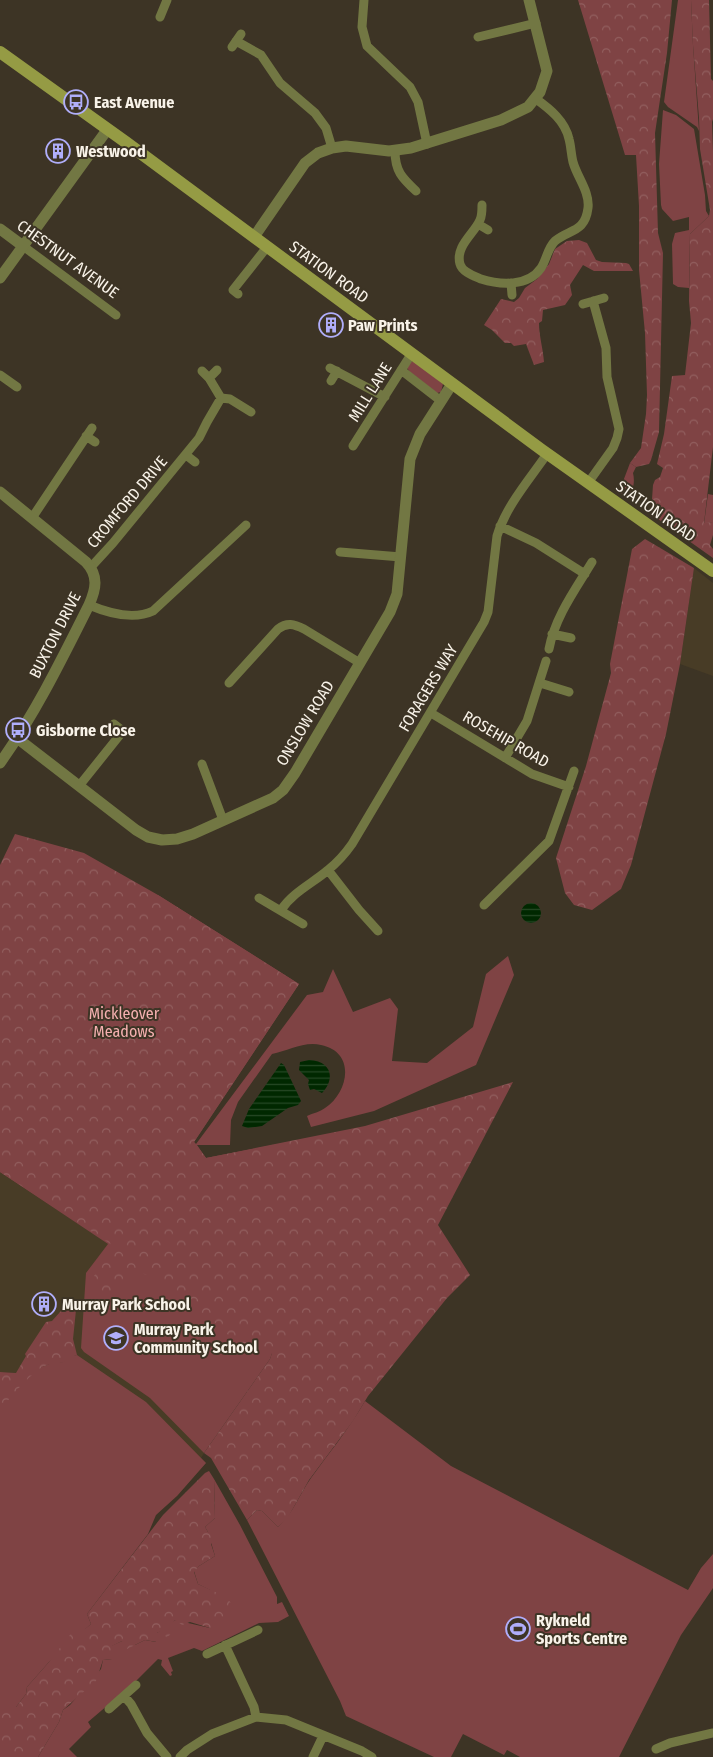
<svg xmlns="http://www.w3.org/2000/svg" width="713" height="1757" font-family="'Fira Sans Condensed',sans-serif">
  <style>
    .built { fill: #483c26 }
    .grass { fill: #7f4344 }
    .forest { fill: url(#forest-crowns) }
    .water { fill: url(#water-rules) }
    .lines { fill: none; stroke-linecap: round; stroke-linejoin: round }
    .minor { stroke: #727743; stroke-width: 9 }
    .tertiary { stroke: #727743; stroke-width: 11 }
    .secondary { stroke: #959b44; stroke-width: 12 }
    .labels { text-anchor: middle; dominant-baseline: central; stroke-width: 4; stroke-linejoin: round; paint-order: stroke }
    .poi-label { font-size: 16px; font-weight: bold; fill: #f9f3e9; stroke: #3d3425; text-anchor: start }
    .street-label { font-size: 16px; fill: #f9f3e9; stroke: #3d3425 }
    .park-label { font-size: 16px; fill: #f5b0b0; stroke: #3d3425 }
  </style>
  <defs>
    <pattern id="forest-crowns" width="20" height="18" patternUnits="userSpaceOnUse" patternTransform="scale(1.25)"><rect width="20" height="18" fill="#7f4344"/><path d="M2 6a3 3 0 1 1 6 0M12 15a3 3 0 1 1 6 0" fill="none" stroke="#925f5f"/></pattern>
    <pattern id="water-rules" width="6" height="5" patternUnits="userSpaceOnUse" patternTransform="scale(1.25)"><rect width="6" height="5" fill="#002800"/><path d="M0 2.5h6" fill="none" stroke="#264825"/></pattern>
  </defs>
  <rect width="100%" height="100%" fill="#3d3425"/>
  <!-- built -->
  <path class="built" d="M694 568 713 583V676L680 664Z
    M0 1172 108 1244 204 1453 201 1458 206 1463 177 1496 16 1373 0 1372Z"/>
  <!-- grass -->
  <path class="grass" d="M678 0H691L693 45 699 131 697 127 668 107 664 102Z
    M663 110 676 115 694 129 705 195 706 211 709 216 690 234 689 288 678 287 673 284 672 244 675 233 689 230V217L673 221 662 209 661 205 659 164Z
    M414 361 443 384 441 392 437 393 410 372 407 368 411 362Z
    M630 463 636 467 633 473C635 481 634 492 626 497L619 492Z
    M708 494 713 495V522L704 524Z
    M158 895 299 984 194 1142 196 1144 307 995 323 992 333 969 353 1012 390 998 398 1009 392 1061 427 1063 473 1027 486 974 508 956 514 975 476 1065 374 1111 311 1127 307 1116C313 1113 320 1112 325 1108 349 1092 356 1052 321 1045 304 1041 288 1051 272 1054L238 1102 231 1120 230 1145H197L206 1158 350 1130 270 1359 204 1453 150 1398 84 1352 81 1348 86 1273 108 1244 0 1172Z
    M77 1355 146 1402 206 1463 177 1496 156 1515 148 1534 87 1614 91 1624 49 1662 27 1687 26 1694 16 1707H0V1386L42 1367 52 1363 63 1362 72 1356Z
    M365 1401 451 1466 688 1590 701 1568 713 1554V1588L681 1635 619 1757H520L507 1750 504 1755 463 1734 451 1757H434L346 1716 340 1701 247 1520 257 1510 262 1511 278 1527C293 1514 299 1495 311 1478 329 1453 349 1429 365 1401Z
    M214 1479 240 1525 277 1597V1604L282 1602 289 1616 278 1622 259 1623 202 1651 194 1648 168 1658 173 1671 171 1672 172 1675 170 1676 161 1665 162 1660 158 1659 135 1682 88 1722 91 1727 69 1749 77 1757H38L59 1722 63 1710 70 1705 101 1669 103 1660 112 1659 111 1646 122 1641 135 1645 145 1640 156 1642 157 1633 175 1620 210 1628V1590L198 1584 194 1571 199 1566 215 1556 208 1532 205 1527 215 1518Z"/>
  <!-- forest -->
  <path class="forest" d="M578 0H672L667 53 655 133 658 233 663 253 659 432 651 460 649 464 636 467 630 463 641 448 646 414 647 395 645 333 639 270V206L636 155H625Z
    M691 0H709L711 79 713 81V119L712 122 713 152V447L704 523 713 522V535L710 545 713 549V558L651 514 653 485 655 480 660 477 663 468 657 464 664 434 672 376 685 375 691 323 689 301 690 234 709 216 710 210 700 149 699 118 693 45Z
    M579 240 587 243 596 260 602 262 626 263 629 264 633 271H594L583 265 570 285 572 295 565 305 543 310 542 321 539 323C539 336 543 348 544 362L534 365 526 344 514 346 511 343H505L492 330 484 325 501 299 514 302 519 298 525 288 537 279 549 264 555 249 567 241Z
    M645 539 694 568 680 664 666 734 631 865 621 889 592 910 574 905 565 893 556 858 586 766 611 673 610 664 632 549Z
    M15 834 84 853 158 895 299 984 194 1142 206 1158 365 1126 513 1082 438 1225 470 1275 447 1298 368 1396 353 1421 309 1480 287 1519 278 1527 262 1511 257 1510 247 1520 211 1458 204 1453 270 1359 272 1353C255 1354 240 1343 227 1334L202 1360 193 1362 192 1356 218 1325 152 1276 135 1272 112 1293H103L93 1285 94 1276 115 1247 0 1172V865Z
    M69 1302 76 1310 73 1339 77 1355C72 1356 69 1360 64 1362 58 1364 51 1363 45 1366 31 1372 10 1398 0 1410V1372L16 1373 26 1356 25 1354 46 1322 52 1321Z
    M209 1471 214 1479 215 1518 205 1527 208 1532 216 1537 211 1544 215 1556 199 1566 194 1572 198 1584 226 1597 236 1609 230 1616 210 1628 190 1622 182 1625 175 1620 172 1623 174 1630 167 1638 161 1631 157 1633V1642L145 1640 125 1650 122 1641 112 1646 116 1654 112 1659 103 1660 96 1681 63 1710 59 1722 38 1757H0V1707H16L26 1694 27 1687 49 1662 73 1631 85 1629 91 1624 87 1614 163 1515 205 1473Z"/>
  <!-- water -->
  <path class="water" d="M521 913a10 10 0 1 1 20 0a10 10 0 1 1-20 0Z
    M309 1060C331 1061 336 1078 322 1093L314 1089 310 1090 308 1084 309 1080 299 1070 300 1062Z
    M281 1063 284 1065 301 1101 298 1105 288 1108 262 1126 248 1128 242 1126 249 1109Z"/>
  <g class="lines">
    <!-- minor -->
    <path class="minor" d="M364 0 362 27 367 46 410 87 418 102 427 144
      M160 17 167 0
      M478 37 536 23
      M236 41 261 55 280 83 315 113 326 128 332 148
      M232 47 241 34
      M395 151C395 171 402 178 416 191
      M482 205C482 210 482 216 480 220 474 234 455 246 460 264 462 272 474 276 481 279 500 285 528 287 541 268 547 259 547 249 555 241 569 229 585 233 588 208 590 192 577 177 573 162 571 154 571 146 569 139 565 121 550 109 536 99
      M478 224 488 230
      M23 246 116 315
      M511 283 512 295
      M238 294 233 290 267 247
      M583 304 604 298
      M330 368 385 397
      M401 370 441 401
      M202 371 209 378 221 398 230 399 251 412
      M0 375 17 387
      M209 378 217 370
      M331 381 337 371
      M86 436 95 442
      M353 446 412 353
      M186 455 195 462
      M588 483 613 448 617 438 619 429 607 377 606 348 593 301
      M32 518 92 428
      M500 526 536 543 585 574
      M340 552 401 557
      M91 567 113 543 199 438 207 422 221 398
      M89 605C108 613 134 620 153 611L246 525
      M552 634 571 638
      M549 649C555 617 575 590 592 562
      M229 683 278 629C287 622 294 624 304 629L360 663
      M540 683 569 692
      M431 713 532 774 569 787
      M505 758 527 721 546 661
      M202 764 223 820
      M79 786 123 731 114 724
      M328 870 359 910 378 931
      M259 898 303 924
      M484 905 549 841 574 771
      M281 910C293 892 313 883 328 870 338 862 345 854 352 844L484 622 488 612 497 536C506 506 529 480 547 454
      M225 1645 254 1707 256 1717
      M207 1654 258 1630
      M124 1696 131 1704 147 1733 167 1757
      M109 1709 136 1685
      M656 1749 670 1743 713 1733
      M180 1757 187 1750 212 1734 256 1717 286 1720 362 1751 372 1757
      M313 1757 323 1736"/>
    <!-- tertiary -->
    <path class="tertiary" d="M0 229 23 246
      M254 237 305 163 318 153 332 148 346 146 389 151 411 148 501 120 528 107 540 92 547 71 529 0
      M0 278 107 130
      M0 492 86 562C99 576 96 589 89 605 62 659 35 714 0 763
      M17 738 136 830 148 837 162 840 177 839 193 834 273 798 283 790 295 773 390 612 397 594 410 459 420 434 452 384"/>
    <!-- secondary -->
    <path class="secondary" d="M0 52 127 143 542 450 713 571"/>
  </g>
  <!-- icons -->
  <defs>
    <g id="bus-ring" transform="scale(1.25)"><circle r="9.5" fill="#3d3425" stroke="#b0aefa" stroke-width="1.5"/><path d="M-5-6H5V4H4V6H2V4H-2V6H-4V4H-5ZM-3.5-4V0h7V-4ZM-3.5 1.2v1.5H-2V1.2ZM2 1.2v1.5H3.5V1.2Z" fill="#b0aefa"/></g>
    <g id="building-ring" transform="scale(1.25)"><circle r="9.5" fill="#3d3425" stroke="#b0aefa" stroke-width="1.5"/><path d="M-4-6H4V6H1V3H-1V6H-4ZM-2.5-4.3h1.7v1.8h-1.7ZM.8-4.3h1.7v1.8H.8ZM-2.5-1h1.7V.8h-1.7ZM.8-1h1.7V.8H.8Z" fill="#b0aefa"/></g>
    <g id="school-ring" transform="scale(1.25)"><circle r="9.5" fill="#3d3425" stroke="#b0aefa" stroke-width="1.5"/><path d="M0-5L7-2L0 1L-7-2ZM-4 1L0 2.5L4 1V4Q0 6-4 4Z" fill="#b0aefa"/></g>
    <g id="stadium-ring" transform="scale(1.25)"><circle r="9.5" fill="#3d3425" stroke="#b0aefa" stroke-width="1.5"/><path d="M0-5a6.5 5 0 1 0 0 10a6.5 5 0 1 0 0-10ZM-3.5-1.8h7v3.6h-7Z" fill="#b0aefa"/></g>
  </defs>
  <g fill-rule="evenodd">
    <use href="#bus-ring" x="76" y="102"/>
    <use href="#building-ring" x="58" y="151"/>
    <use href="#building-ring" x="331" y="325"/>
    <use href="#bus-ring" x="18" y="730"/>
    <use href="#building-ring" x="44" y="1304"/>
    <use href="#school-ring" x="116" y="1338"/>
    <use href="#stadium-ring" x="518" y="1629"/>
  </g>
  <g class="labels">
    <!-- poi labels -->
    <g class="poi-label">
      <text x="94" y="102">East Avenue</text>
      <text x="76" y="151">Westwood</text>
      <text x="348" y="325">Paw Prints</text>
      <text x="36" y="730">Gisborne Close</text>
      <text x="62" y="1304">Murray Park School</text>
      <text x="134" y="1329">Murray Park<tspan x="134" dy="18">Community School</tspan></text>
      <text x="536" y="1620">Rykneld<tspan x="536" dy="18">Sports Centre</tspan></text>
    </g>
    <!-- street labels -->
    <g class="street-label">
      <text transform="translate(68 259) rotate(36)">CHESTNUT AVENUE</text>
      <text transform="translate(329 272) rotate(36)">STATION ROAD</text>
      <text transform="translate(370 392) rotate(-58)">MILL LANE</text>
      <text transform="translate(127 502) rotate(-50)">CROMFORD DRIVE</text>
      <text transform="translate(656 511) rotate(35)">STATION ROAD</text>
      <text transform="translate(55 635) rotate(-63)">BUXTON DRIVE</text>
      <text transform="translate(428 688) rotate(-59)">FORAGERS WAY</text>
      <text transform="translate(305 723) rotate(-59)">ONSLOW ROAD</text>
      <text transform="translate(506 739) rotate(30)">ROSEHIP ROAD</text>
    </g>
    <!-- park labels -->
    <g class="park-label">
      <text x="124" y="1013">Mickleover<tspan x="124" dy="18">Meadows</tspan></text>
    </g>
  </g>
</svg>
